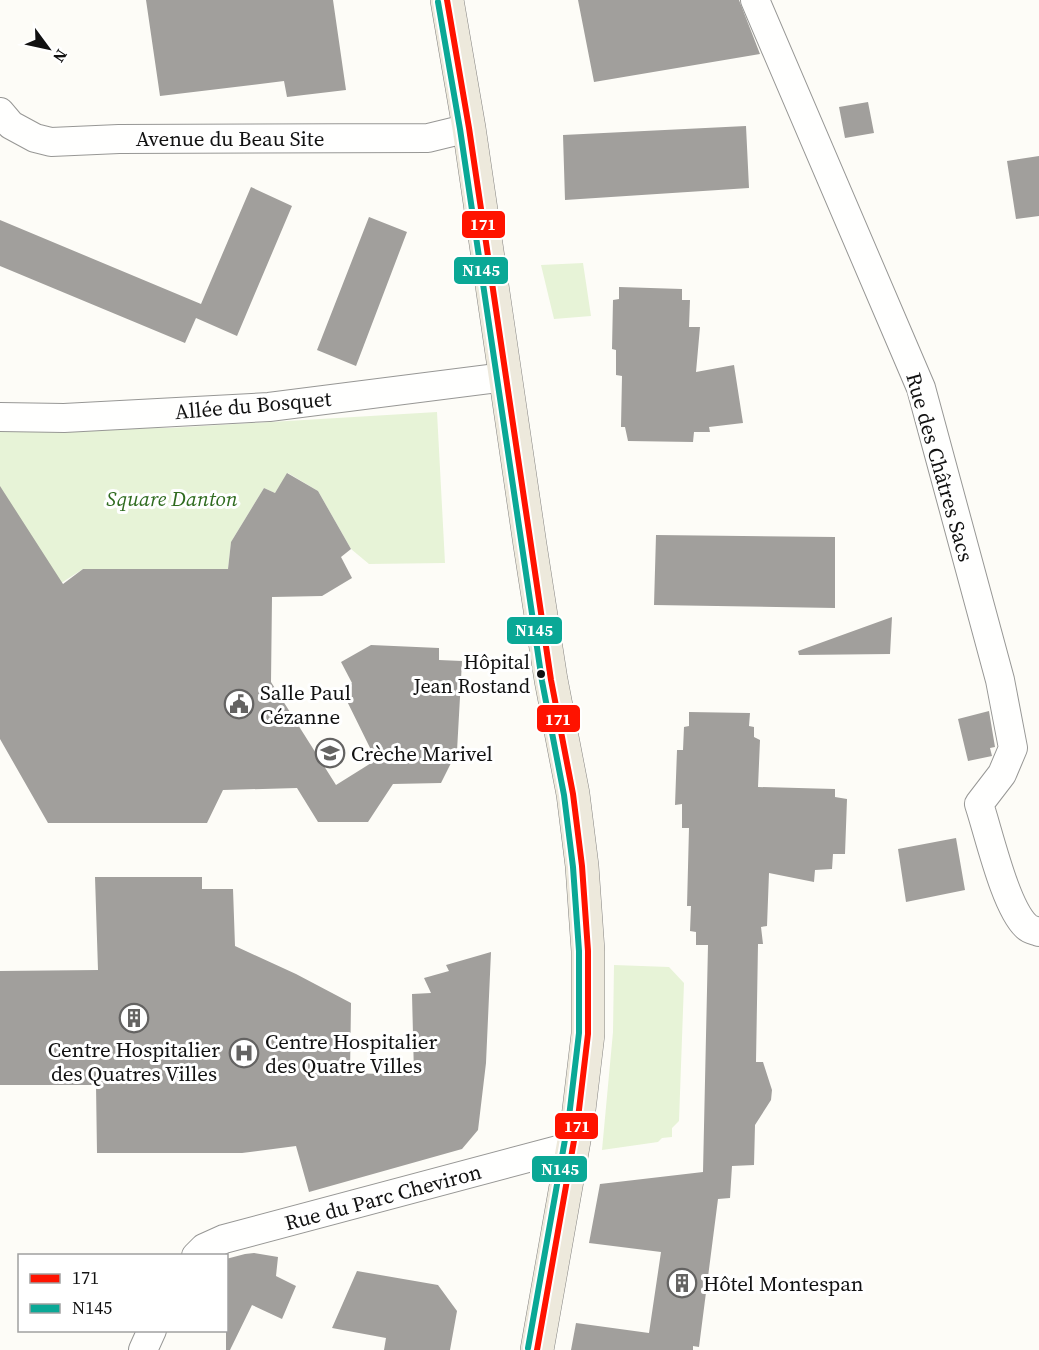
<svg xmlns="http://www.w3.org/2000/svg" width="1039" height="1350" font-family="'Source Serif 4',serif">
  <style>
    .green { fill: #e7f3d7 }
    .building { fill: #a19f9c }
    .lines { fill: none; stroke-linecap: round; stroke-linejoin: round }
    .street-casing { stroke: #979795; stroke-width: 30 }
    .primary-casing { stroke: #858482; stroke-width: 34 }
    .street { stroke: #fffffe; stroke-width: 28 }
    .primary { stroke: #ede9dc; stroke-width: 33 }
    .bus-1-casing { stroke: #fff; stroke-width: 10 }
    .bus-2-casing { stroke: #fff; stroke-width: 10 }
    .bus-1 { stroke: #ff1300; stroke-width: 6 }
    .bus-2 { stroke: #0aa896; stroke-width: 6 }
    .bus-dot { fill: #111; stroke: #fff; stroke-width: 2 }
    .labels { text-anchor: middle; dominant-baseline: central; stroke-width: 6; stroke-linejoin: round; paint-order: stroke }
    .bus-label { font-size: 20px; fill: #111; stroke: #fff; text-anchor: end }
    .street-label { font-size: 21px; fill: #111; stroke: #fff }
    .park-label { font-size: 21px; font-style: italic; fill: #2f6b1f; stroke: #fff }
    .poi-label { font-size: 21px; fill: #111; stroke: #fff; text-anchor: start }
    .line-badge { stroke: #fff; stroke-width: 2 }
    .badge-label { font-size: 16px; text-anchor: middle; font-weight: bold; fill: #fff }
  </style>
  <rect width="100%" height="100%" fill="#fdfcf7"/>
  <!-- green -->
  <path class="green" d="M583 263 591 316 554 319 541 265Z
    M437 412 445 563 369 564 351 549 318 491 288 473 275 493 264 488 231 542 228 569H83L55 587 0 500V429L170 428Z
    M614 965 669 967 684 983 679 1121 672 1128V1137L662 1138 658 1142 602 1150 613 1032Z"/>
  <!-- building -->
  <path class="building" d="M146 0H333L346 90 287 97 284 81 160 96Z
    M578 0H739L760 54 594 82Z
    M868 102 874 133 845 138 839 107Z
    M746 126 749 188 565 200 563 135Z
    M1039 156V216L1016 219 1007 161Z
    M251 187 292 206 237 336 196 318 185 343 0 266V220L201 304Z
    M369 217 407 232 356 366 317 350Z
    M619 287 682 289V300H690L689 327H700L696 372 734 365 743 423 709 427 710 432H694L693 442 628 441 625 427H621L622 376 616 375V350L612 349 613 300 619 299Z
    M287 473 318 491 351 549 341 557 352 578 322 596 272 597 271 682 336 785 376 760 341 689 352 683 341 662 371 645 439 648V660L462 661 457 751 441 783 393 784 368 822H318L297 788 223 790 207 823H48L0 739V486L63 584 83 569H228L231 542 264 488 275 493Z
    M656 535 835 537V608L654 605Z
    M892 617 890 654 799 655 798 651Z
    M989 711 995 747 990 748 992 756 968 761 958 719Z
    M689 712 750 713 749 726 754 727V737L760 740 758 787 835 789V797L847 799 845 854H833L832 869 815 870 814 882 769 873 767 926 761 927 763 944H758L756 1062H763L772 1090 771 1100 755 1125 754 1165 732 1166 730 1198 718 1199 699 1347 693 1346V1350H571L576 1323 649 1333 661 1252 589 1243 600 1184 703 1172 708 945H696V932L690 931 691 906H687L689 828H682V804L675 805 677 750H683L684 727 689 726Z
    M956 838 965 890 906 902 898 849Z
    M95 877H202V889H233L235 946 296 974 351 1003 350 1073 414 1075 412 994 431 993 424 978 449 971 446 965 491 952 486 1063 478 1130 462 1149 309 1192 296 1146 242 1153H97L96 1085H0V971L98 970Z
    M254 1253 278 1257 276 1276 296 1286 282 1319 252 1305 230 1350H226V1259L245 1254Z
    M357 1271 438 1285 457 1311 450 1350H384L386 1338 332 1328Z"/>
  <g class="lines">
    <!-- street casing -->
    <g class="street-casing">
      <path id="street" d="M755 0 921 388 1000 680 1013 748 1002 774 979 804C989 834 1005 906 1026 926 1030 930 1034 930 1039 932
        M0 112 11 125 35 138 51 142 119 139 428 138 469 128
        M0 417 64 418 269 407 505 377
        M196 1256 204 1248 224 1239 573 1146
        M143 1350 152 1330"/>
    </g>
    <!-- primary casing -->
    <g class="primary-casing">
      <path id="primary" d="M447 0 469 128 530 545 551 680 573 794 582 866 588 951V1034L578 1118 537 1350"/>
    </g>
    <!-- street -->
    <use href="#street" class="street"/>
    <!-- primary -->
    <use href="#primary" class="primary"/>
    <!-- bus-1 casing -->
    <g class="bus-1-casing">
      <path id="bus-1" d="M447 0 469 128 551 680 573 794 582 866 588 951V1034L578 1118 537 1350"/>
    </g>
    <!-- bus-2 casing -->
    <g class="bus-2-casing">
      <path id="bus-2" d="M438 2 460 129 542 681 564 795 573 867 579 951V1033L569 1117 528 1348"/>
    </g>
    <!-- bus-1 -->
    <use href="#bus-1" class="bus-1"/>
    <!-- bus-2 -->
    <use href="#bus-2" class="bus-2"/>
  </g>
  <!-- icons -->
  <defs>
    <g id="civic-ring" transform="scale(1.5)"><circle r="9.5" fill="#fff" stroke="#646362" stroke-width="1.5"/><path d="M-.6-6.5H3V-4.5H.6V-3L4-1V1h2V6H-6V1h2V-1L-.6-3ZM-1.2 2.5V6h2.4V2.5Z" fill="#646362"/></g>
    <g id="school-ring" transform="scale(1.5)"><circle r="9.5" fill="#fff" stroke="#646362" stroke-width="1.5"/><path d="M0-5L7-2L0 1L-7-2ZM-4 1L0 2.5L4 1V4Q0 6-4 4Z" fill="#646362"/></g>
    <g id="building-ring" transform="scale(1.5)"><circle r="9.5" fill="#fff" stroke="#646362" stroke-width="1.5"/><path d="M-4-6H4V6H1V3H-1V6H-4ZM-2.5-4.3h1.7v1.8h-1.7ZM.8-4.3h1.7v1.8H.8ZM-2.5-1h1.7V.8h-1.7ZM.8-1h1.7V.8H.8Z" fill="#646362"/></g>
    <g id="hospital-ring" transform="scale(1.5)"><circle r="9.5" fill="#fff" stroke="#646362" stroke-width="1.5"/><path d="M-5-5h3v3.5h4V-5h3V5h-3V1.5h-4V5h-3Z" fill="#646362"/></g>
  </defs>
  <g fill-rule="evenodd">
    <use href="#civic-ring" x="239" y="704"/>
    <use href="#school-ring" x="330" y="753"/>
    <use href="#building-ring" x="134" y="1018"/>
    <use href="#hospital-ring" x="244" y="1053"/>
    <use href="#building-ring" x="682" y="1283"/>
  </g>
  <!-- markers -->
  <circle class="bus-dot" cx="541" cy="674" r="5"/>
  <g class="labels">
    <!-- bus labels -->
    <g class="bus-label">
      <text x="530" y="662">Hôpital<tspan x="530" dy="24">Jean Rostand</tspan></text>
    </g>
    <!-- street labels -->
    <g class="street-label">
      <text x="230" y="138">Avenue du Beau Site</text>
      <text transform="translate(253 405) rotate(-5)">Allée du Bosquet</text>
      <text transform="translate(940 467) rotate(74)">Rue des Châtres Sacs</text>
      <text transform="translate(383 1197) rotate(-15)">Rue du Parc Cheviron</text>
    </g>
    <!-- park labels -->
    <g class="park-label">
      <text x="172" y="498">Square Danton</text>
    </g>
    <!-- poi labels -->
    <g class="poi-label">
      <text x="260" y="692">Salle Paul<tspan x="260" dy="24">Cézanne</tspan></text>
      <text x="351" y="753">Crèche Marivel</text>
      <text x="265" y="1041">Centre Hospitalier<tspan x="265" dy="24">des Quatre Villes</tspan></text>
      <text x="134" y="1049" text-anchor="middle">Centre Hospitalier<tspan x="134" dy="24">des Quatres Villes</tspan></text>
      <text x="703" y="1283">Hôtel Montespan</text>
    </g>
  </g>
  <g class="line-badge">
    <rect x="461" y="210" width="45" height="29" rx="6" fill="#ff1300"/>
    <rect x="453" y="256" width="56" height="29" rx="6" fill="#0aa896"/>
    <rect x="506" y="616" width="57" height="29" rx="6" fill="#0aa896"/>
    <rect x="536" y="704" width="45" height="29" rx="6" fill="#ff1300"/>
    <rect x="554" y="1112" width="45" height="28" rx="6" fill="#ff1300"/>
    <rect x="531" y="1155" width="57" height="28" rx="6" fill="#0aa896"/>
  </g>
  <g class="badge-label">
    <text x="483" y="230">171</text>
    <text x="481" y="276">N145</text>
    <text x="534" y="636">N145</text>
    <text x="558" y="725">171</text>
    <text x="577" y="1132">171</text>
    <text x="560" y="1175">N145</text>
  </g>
  <!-- legend -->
  <rect x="18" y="1254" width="210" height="78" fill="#ffffff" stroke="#a0a0a0" stroke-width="1.5"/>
  <rect x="30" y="1274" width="30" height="9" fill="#ff1300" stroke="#a0a0a0" stroke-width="1.5"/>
  <text x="72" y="1284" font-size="18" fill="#111111">171</text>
  <rect x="30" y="1304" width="30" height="9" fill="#0aa896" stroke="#a0a0a0" stroke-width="1.5"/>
  <text x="72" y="1314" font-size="18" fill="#111111">N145</text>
  <!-- north arrow -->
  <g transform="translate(48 48) rotate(123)" stroke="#ffffff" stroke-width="4.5" paint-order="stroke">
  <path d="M0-4.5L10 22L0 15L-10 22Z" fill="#111111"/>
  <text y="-9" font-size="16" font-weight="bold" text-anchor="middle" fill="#111111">N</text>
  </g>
</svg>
